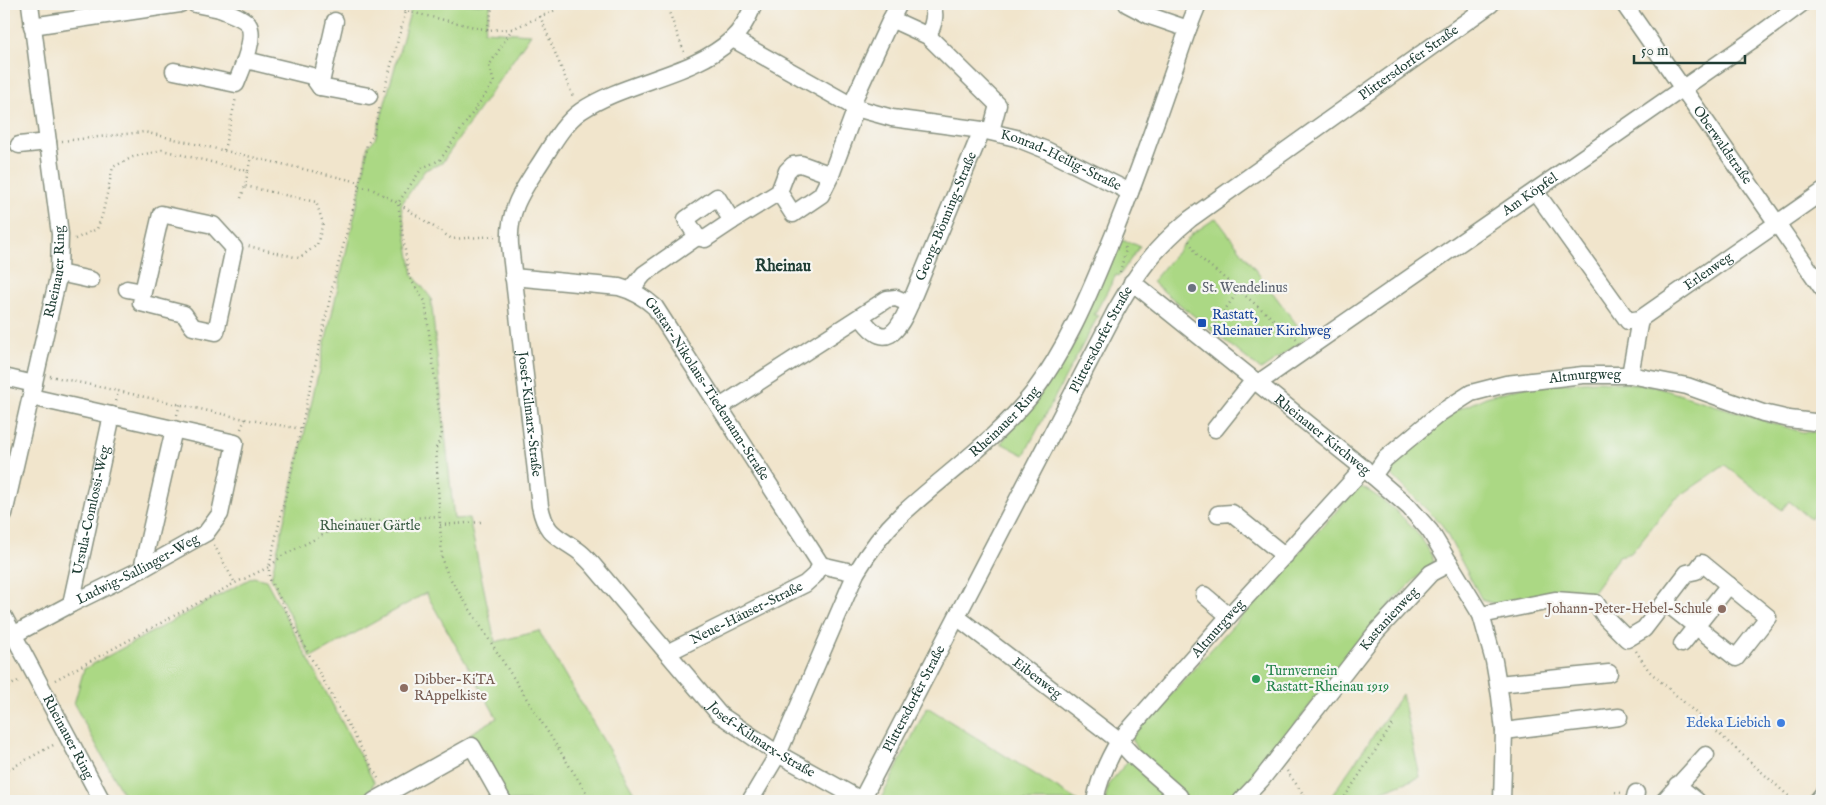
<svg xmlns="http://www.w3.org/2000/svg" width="1826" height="805" font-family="'IM FELL English',serif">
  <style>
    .green { fill: #abd884; stroke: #658a5c }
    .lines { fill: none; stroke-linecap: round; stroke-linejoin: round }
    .minor-casing { stroke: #889180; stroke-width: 19 }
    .path { stroke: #889180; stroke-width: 2.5; stroke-dasharray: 1 4; stroke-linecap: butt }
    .minor { stroke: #fff; stroke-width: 16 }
    .worship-dot { fill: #6b7280; stroke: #f6f6f2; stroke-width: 2 }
    .transit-dot { fill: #1a4fb4; stroke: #f6f6f2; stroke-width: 2 }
    .education-dot { fill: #8d6e63; stroke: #f6f6f2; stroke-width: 2 }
    .leisure-dot { fill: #2e9e5b; stroke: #f6f6f2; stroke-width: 2 }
    .shop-dot { fill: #3f7fe0; stroke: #f6f6f2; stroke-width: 2 }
    .labels { text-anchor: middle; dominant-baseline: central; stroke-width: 4.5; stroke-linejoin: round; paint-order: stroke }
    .street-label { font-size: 14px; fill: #1f3d34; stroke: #f6f6f2 }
    .worship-label { font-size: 14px; fill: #5b616d; stroke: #f6f6f2; text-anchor: start }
    .transit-label { font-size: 14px; fill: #164399; stroke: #f6f6f2; text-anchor: start }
    .park-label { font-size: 14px; fill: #3b5c44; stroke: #f6f6f2 }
    .education-label { font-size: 14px; fill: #785e54; stroke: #f6f6f2; text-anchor: end }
    .leisure-label { font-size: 14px; fill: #27864d; stroke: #f6f6f2; text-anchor: start }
    .shop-label { font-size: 14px; fill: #366cbe; stroke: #f6f6f2; text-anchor: end }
    .quarter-label { font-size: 16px; font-weight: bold; fill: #1f3d34; stroke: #f6f6f2 }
  </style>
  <rect width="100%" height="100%" fill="#f6f6f2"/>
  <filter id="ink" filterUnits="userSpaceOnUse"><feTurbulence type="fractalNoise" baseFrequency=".02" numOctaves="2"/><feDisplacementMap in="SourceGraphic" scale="10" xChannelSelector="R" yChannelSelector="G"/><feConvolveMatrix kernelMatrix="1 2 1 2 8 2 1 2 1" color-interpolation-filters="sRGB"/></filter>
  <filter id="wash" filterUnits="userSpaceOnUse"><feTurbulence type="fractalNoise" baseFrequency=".0096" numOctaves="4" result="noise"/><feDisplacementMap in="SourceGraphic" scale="20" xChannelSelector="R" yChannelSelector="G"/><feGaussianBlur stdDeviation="1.12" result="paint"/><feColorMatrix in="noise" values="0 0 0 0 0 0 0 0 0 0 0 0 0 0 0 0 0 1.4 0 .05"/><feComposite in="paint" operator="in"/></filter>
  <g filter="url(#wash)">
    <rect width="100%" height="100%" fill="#f1e5cc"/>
    <!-- green -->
    <path class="green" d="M404 4H491L484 31 531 34 442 163 425 170 401 205 413 275 431 298 454 519 469 518 495 642 539 631 639 801H508L471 733 497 718 426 593 311 658 271 578 359 196 368 146 375 139 411 9Z
      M1216 218 1307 338 1261 370 1152 282 1192 234Z
      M1118 239 1140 246 1119 276 1116 275 1094 315 1098 316 1024 455 1001 443C1029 408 1058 374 1079 334L1077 332Z
      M1598 381 1649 385 1802 432H1822V510L1818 508 1810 518 1789 501 1782 510 1725 465 1674 500 1631 553 1619 556 1592 593 1564 591 1495 604 1482 600 1442 525 1391 474 1389 464 1442 417 1486 397 1526 386Z
      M1359 486C1386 498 1425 534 1434 562 1353 631 1304 727 1229 801H1105L1108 785 1137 750 1132 737Z
      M253 577 266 580 374 782 371 790 352 801H127L74 704 84 669Z
      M1402 694 1420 777 1356 801H1328Z
      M927 707 1078 801H880Z"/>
  </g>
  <g filter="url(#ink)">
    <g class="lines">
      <!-- minor casing -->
      <g class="minor-casing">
        <g id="minor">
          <path d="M195 4 220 9 221 4"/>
          <path id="s1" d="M754 4C749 16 742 30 732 39 693 76 625 81 581 111 562 124 550 149 537 168 520 194 508 212 510 245L540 506C546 535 556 535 577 550 583 554 587 559 592 564L719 714 778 754 861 800"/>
          <path d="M899 4 891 19 928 36 998 105 991 131"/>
          <path d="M1127 4 1150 16 1188 29"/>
          <path id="s2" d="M1624 4 1822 288"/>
          <path d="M32 26 180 4"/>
          <path d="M928 36C933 26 937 15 932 4"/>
          <path id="s3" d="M733 39 856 108 892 118 982 130 1016 138 1046 150 1130 192"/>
          <path d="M246 60 312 76 320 87 369 96"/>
          <path d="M174 71 236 84C241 71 257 37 248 24 243 17 228 13 220 9"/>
          <path d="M320 87 335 21"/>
          <path d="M851 106 891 19"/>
          <path d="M19 145 48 142"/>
          <path d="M1535 191 1628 321 1640 319"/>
          <path d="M779 192 793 214 821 195 831 175"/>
          <path d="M697 237 705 239 732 221"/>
          <path d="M59 273 91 280"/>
          <path id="s4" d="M513 277 619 287C634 291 644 297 655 307L821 565 856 573"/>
          <path id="s5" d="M1132 282 1373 476 1409 507 1430 531 1481 615 1494 661 1500 696 1504 731 1502 801"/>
          <path d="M127 289 143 292 161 214 213 225 234 248 216 332 193 327 184 314 141 303 143 292"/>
          <path d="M631 290 644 274 697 237 686 219 717 197 732 221 779 192 787 171 793 165 801 164 831 175 856 108"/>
          <path d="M861 317C885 352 898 332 910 304"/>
          <path id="s6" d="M1630 375 1640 319 1822 192"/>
          <path d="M4 377 34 384"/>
          <path id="s7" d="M1258 383 1751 41 1801 4"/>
          <path id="s8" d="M720 407 887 299 896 298 910 304 982 130"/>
          <path d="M1215 429 1254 380"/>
          <path id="s9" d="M1373 476 1385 459 1440 413 1471 393 1506 384 1583 375H1630L1687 386 1763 413 1789 419 1822 423"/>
          <path id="s10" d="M4 514 59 273 60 234 30 4"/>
          <path d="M1218 514 1232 513 1285 556"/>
          <path d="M142 569 174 429"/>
          <path d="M1204 595 1229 616"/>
          <path id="s11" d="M71 604 112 415"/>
          <path d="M1481 615 1555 600 1596 603 1606 618 1627 639 1644 629 1687 573 1696 571 1702 563 1768 617 1736 658 1665 602"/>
          <path id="s12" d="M4 617 102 801"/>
          <path id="s13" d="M957 617 1119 741 1132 755 1179 796 1182 801"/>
          <path id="s14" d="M13 635 71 604 142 569 206 533 220 514 235 443 31 397"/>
          <path d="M1682 644 1729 585"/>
          <path id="s15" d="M667 653 805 584 815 575 821 565"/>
          <path d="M1498 684 1609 673"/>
          <path d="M1504 731 1619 717"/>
          <path d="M1677 785 1697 801"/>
          <path d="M374 801 472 746 503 801"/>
          <path id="s16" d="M750 801 778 754 856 573C868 553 882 533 900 516 944 475 995 441 1033 393 1065 350 1086 302 1106 253 1137 179 1162 104 1188 29L1198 4"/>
          <path id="s17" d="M861 801 1115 312C1138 271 1154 249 1190 219L1491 4"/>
          <path id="s18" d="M1095 801C1099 779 1107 761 1119 741L1229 616 1364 468"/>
          <path id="s19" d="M1241 801 1261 780 1377 631 1431 573 1450 563"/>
          <path d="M1634 801 1636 793"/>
          <path d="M1664 801 1706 755"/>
          <path d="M1817 801 1822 795"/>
        </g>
      </g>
      <!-- path -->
      <path class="path" d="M397 4 406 11
        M666 4 684 52
        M540 16 574 99
        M487 30 493 4
        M384 91 406 11 487 30 512 29
        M62 141 144 132 359 182
        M224 150 236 98
        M248 171 251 157
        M359 187 370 188 398 203 422 168 440 160 494 82 489 66 512 29 569 4
        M241 198 245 186
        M495 236 452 239 398 203 409 277 425 301 442 435 436 448 442 560 448 575 586 792 582 801
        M75 239 97 229 102 216 113 167 133 157 162 150 248 171 245 186 316 202 323 223 317 245 299 258 248 246
        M1189 241 1198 256 1297 339
        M1120 272 1126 249 1124 247
        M1212 328 1239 290
        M50 376 245 419 301 429 269 567 282 556 340 526 357 522 439 516
        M116 401 118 391
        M177 415 180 404
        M241 429 245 419
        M301 429 334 280 359 187 367 144 373 136 380 106
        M440 525 481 522
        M214 545 235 583
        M1636 651 1649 671 1794 801
        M55 680 235 583 269 567V578L311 658 379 780
        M4 689 20 680
        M1287 771 1308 801
        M4 772 55 744
        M1342 801 1393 724
        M1614 801V792L1622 793"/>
      <!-- minor -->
      <use href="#minor" class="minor"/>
    </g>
  </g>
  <!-- markers -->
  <circle class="worship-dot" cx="1192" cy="288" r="5"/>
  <rect class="transit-dot" x="1197" y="318" width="10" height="10" rx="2.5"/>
  <g class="education-dot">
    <circle cx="1722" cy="609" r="5"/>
    <circle cx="404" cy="688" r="5"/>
  </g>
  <circle class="leisure-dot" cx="1256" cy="679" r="5"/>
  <circle class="shop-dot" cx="1781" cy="723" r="5"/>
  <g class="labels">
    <!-- street labels -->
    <g class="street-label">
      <text stroke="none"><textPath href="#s17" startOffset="940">Plittersdorfer Straße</textPath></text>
      <text stroke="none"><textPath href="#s2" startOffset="172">Oberwaldstraße</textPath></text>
      <text stroke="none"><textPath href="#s3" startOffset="354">Konrad-Heilig-Straße</textPath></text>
      <text stroke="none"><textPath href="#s7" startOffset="331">Am Köpfel</textPath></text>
      <text stroke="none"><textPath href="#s8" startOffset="318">Georg-Bönning-Straße</textPath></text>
      <text stroke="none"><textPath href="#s10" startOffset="248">Rheinauer Ring</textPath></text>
      <text stroke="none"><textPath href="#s6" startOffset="140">Erlenweg</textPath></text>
      <text stroke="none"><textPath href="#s17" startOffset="520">Plittersdorfer Straße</textPath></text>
      <text stroke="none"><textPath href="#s9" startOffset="245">Altmurgweg</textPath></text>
      <text stroke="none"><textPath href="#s4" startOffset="245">Gustav-Nikolaus-Tiedemann-Straße</textPath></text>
      <text stroke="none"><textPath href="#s1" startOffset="536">Josef-Kilmarx-Straße</textPath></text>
      <text stroke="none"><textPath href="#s16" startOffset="465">Rheinauer Ring</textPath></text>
      <text stroke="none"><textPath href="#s5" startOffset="244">Rheinauer Kirchweg</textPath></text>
      <text stroke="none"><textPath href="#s11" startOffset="96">Ursula-Comlossi-Weg</textPath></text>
      <text stroke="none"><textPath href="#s14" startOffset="141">Ludwig-Sallinger-Weg</textPath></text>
      <text stroke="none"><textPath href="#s15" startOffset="89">Neue-Häuser-Straße</textPath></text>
      <text stroke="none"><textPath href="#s19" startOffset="235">Kastanienweg</textPath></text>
      <text stroke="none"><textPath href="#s18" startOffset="215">Altmurgweg</textPath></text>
      <text stroke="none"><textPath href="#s13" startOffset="101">Eibenweg</textPath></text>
      <text stroke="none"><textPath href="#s17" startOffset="115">Plittersdorfer Straße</textPath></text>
      <text stroke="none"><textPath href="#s12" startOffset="136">Rheinauer Ring</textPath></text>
      <text stroke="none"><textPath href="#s1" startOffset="955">Josef-Kilmarx-Straße</textPath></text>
    </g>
    <!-- worship labels -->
    <g class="worship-label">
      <text x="1202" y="288">St. Wendelinus</text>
    </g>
    <!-- transit labels -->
    <g class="transit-label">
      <text x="1212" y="315">Rastatt,<tspan x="1212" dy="16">Rheinauer Kirchweg</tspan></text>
    </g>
    <!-- park labels -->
    <g class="park-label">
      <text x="370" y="526">Rheinauer Gärtle</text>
    </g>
    <!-- education labels -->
    <g class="education-label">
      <text x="1712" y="609">Johann-Peter-Hebel-Schule</text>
      <text x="414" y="680" text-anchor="start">Dibber-KiTA<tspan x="414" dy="16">RAppelkiste</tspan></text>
    </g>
    <!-- leisure labels -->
    <g class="leisure-label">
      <text x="1266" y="671">Turnvernein<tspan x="1266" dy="16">Rastatt-Rheinau 1919</tspan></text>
    </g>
    <!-- shop labels -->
    <g class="shop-label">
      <text x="1771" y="723">Edeka Liebich</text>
    </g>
    <!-- quarter labels -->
    <g class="quarter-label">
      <text x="783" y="267">Rheinau</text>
    </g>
  </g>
  <!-- margin -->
  <rect width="1826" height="805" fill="none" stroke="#f6f6f2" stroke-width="20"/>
  <!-- scale -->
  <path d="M1634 55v8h111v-8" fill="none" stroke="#1f3d34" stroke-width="2.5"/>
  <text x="1641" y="55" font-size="15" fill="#1f3d34" stroke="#f6f6f2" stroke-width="4" paint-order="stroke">50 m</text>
</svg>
